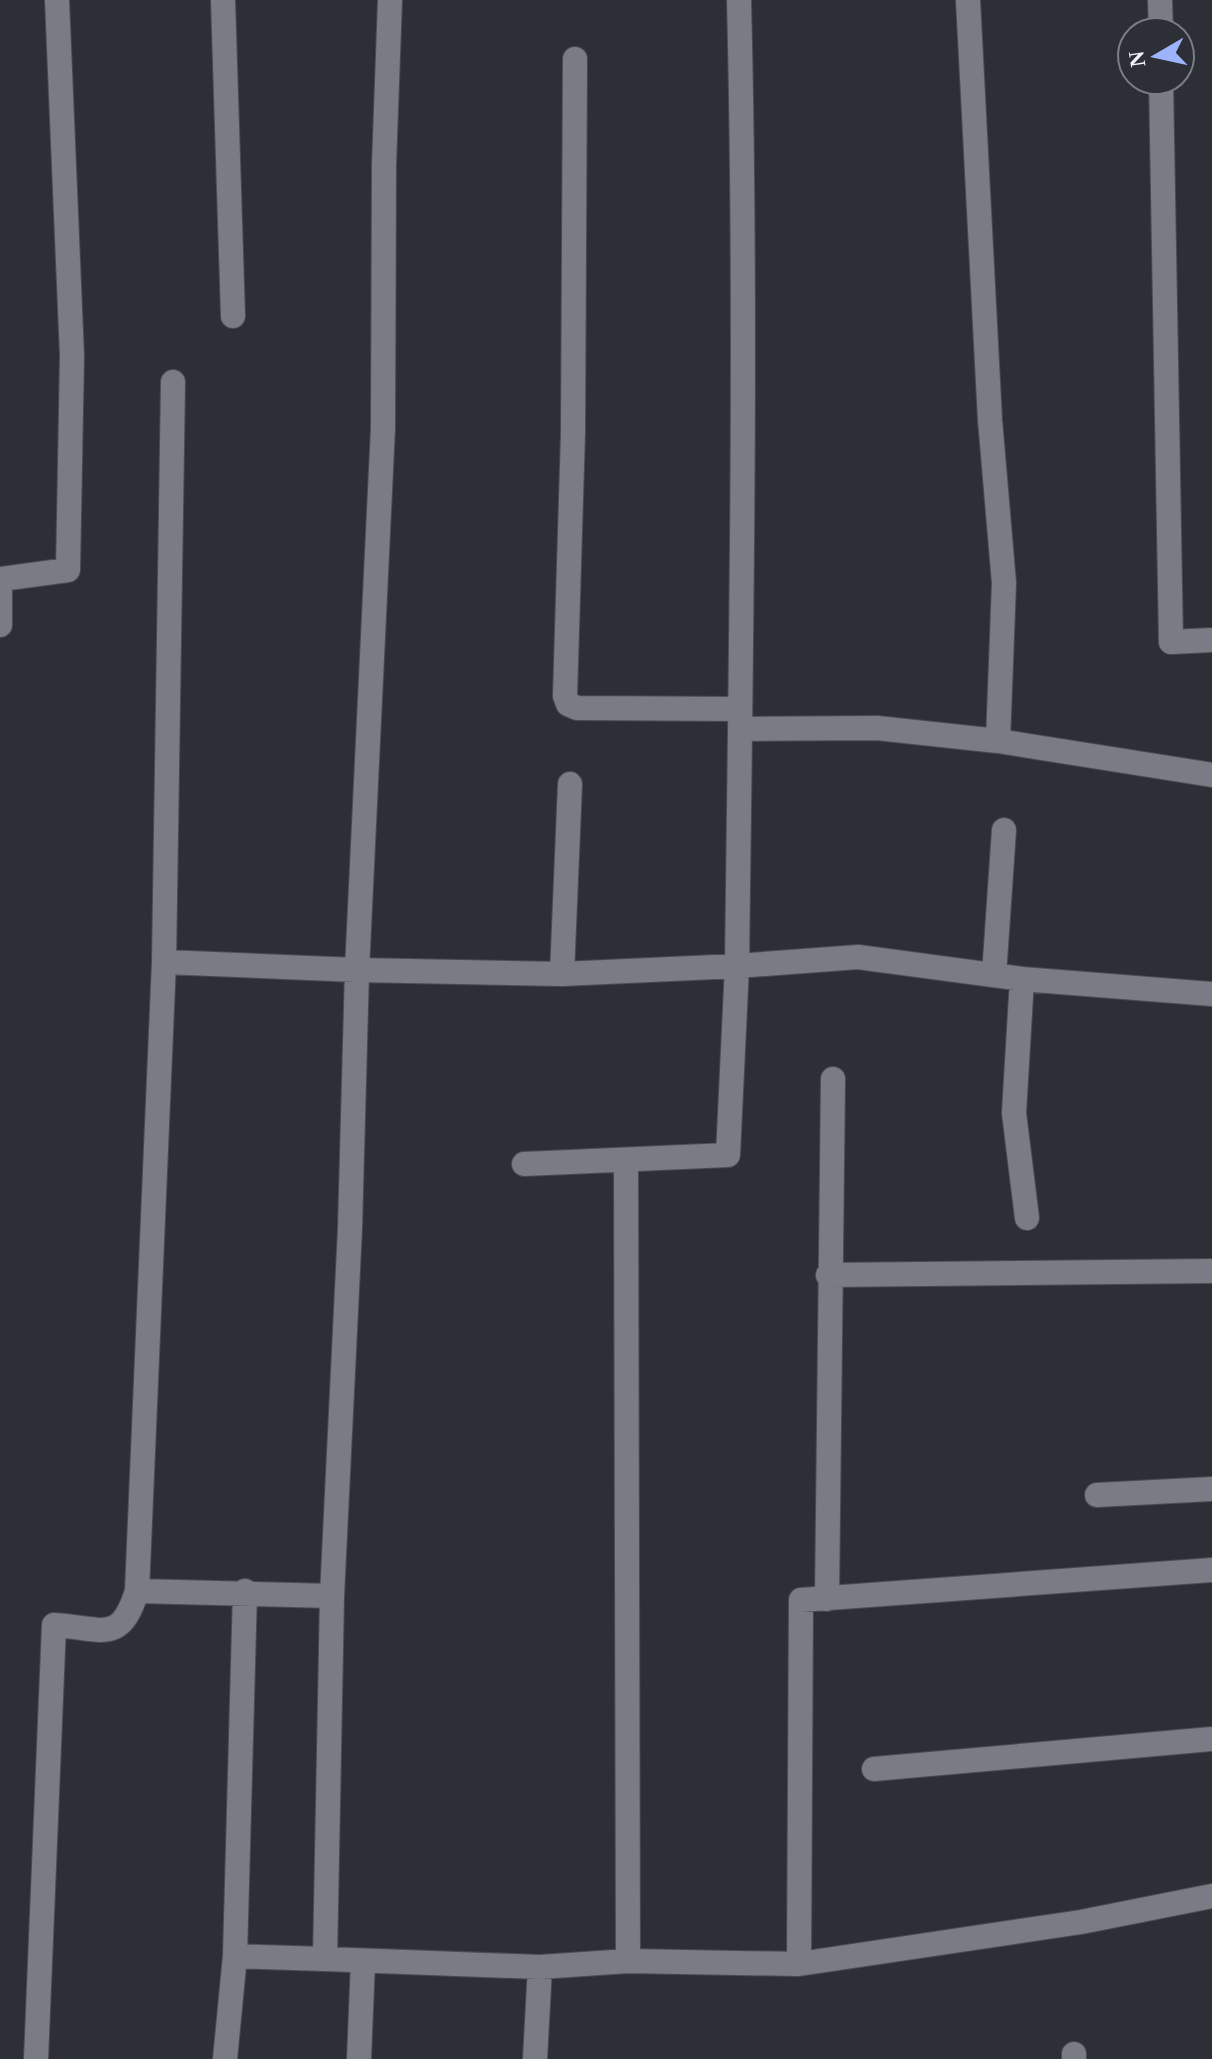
<svg xmlns="http://www.w3.org/2000/svg" width="1212" height="2059" font-family="'Times New Roman',serif">
  <style>
    .lines { fill: none; stroke-linecap: round; stroke-linejoin: round }
    .street-casing { stroke: #4a4c53; stroke-width: 26 }
    .street { stroke: #797c84; stroke-width: 24 }
  </style>
  <rect width="100%" height="100%" fill="#2d2f37"/>
  <g class="lines">
    <!-- street casing -->
    <g class="street-casing">
      <path id="street" d="M223 0 233 316
        M390 0 384 165 383 428 357 970 562 974 737 966C741 644 747 322 739 0
        M968 0 990 420 1004 583 998 741
        M1160 0 1161 32
        M575 59 573 433 565 696 568 704 577 708 740 709
        M1161 80 1171 642 1212 640
        M0 579V625
        M1 579 68 570 72 356 57 0
        M740 729 877 728 998 741 1212 775
        M164 962 357 970 350 1228 332 1596 137 1591 164 962 173 382
        M562 974 570 784
        M994 975 1004 830
        M626 1160 628 1961
        M524 1164 728 1155 737 966 858 957 1022 979
        M1027 1218 1014 1113 1022 979 1212 994
        M828 1275 1212 1271
        M1097 1495 1212 1489
        M827 1599 833 1079
        M874 1769 1212 1739
        M235 1956 245 1591
        M325 1959 540 1967 628 1961 799 1964 1081 1922 1212 1896
        M799 1964 801 1600 1212 1570
        M1074 2054V2059
        M36 2059 54 1625C103 1628 120 1645 137 1591
        M225 2059 235 1956 325 1959 332 1596
        M359 2059 363 1961
        M535 2059 540 1967"/>
    </g>
    <!-- street -->
    <use href="#street" class="street"/>
  </g>
  <!-- north arrow -->
  <g transform="translate(1156 56) rotate(261)"><circle r="38" fill="#2d2f37" stroke="#7c7e85" stroke-width="2"/>
  <path d="M0-6L14 30L0 20L-14 30Z" fill="#9db4fd"/>
  <text y="-12" font-size="22" font-weight="bold" text-anchor="middle" fill="#f2f4f9">N</text>
  </g>
</svg>
